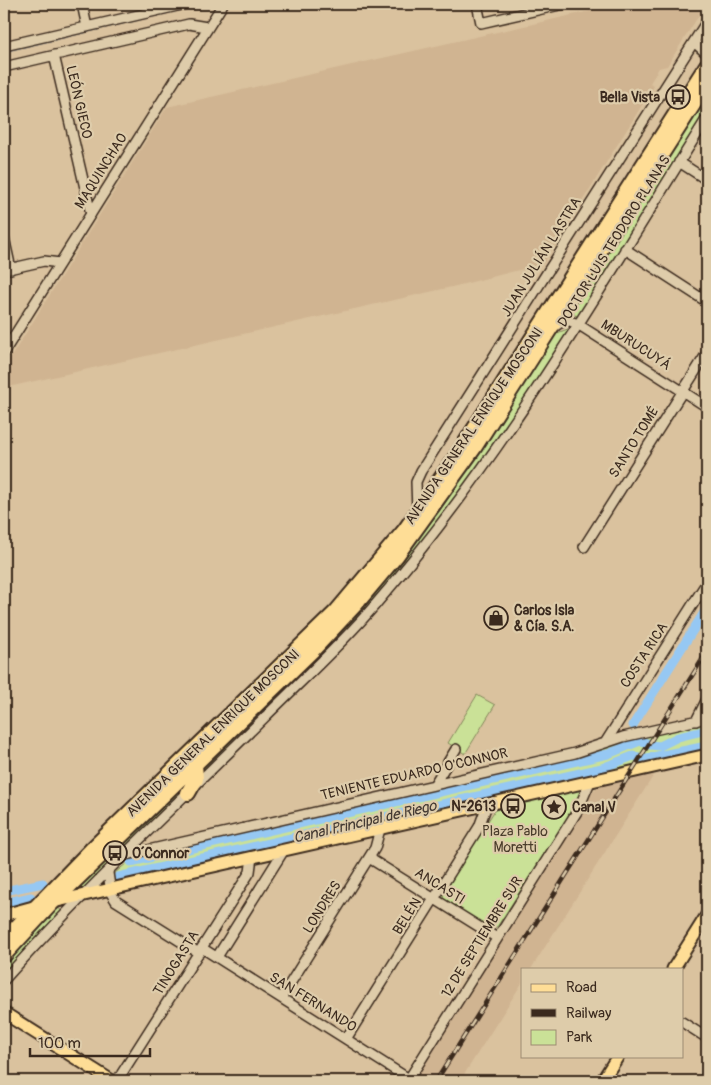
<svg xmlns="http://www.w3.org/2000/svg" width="711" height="1085" font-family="Pangolin,sans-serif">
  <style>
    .built { fill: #d0b491 }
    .green { fill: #cae197; stroke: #82865a }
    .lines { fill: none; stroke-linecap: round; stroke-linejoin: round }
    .stream { stroke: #72899e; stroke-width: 2.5 }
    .canal { stroke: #96c8f3; stroke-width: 9 }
    .minor-casing { stroke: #3b2a1e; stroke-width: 12 }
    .major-casing { stroke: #3b2a1e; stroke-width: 15 }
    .highway-casing { stroke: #3b2a1e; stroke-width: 18 }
    .minor { stroke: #deccaa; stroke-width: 9 }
    .major { stroke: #fedd96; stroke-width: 11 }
    .highway { stroke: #fedd96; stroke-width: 14 }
    .rail-casing { stroke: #3b2a1e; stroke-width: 4.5 }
    .rail { stroke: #deccaa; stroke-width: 2.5; stroke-dasharray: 8; stroke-linecap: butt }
    .labels { text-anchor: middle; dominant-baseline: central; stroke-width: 4.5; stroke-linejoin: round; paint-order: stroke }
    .poi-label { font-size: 14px; font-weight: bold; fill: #3b2a1e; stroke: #deccaa; text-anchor: start }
    .street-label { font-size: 14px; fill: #3b2a1e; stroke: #deccaa }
    .park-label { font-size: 14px; fill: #493c2a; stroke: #deccaa }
    .water-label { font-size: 15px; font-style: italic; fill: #443a33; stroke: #deccaa }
  </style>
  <rect width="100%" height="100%" fill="#dac29e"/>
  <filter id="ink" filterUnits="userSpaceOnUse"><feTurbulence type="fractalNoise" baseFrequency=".02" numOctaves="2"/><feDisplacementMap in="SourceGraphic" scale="10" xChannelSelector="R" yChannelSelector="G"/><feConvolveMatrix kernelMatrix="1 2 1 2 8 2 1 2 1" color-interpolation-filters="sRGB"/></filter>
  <g filter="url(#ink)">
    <!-- built -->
    <path class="built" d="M621 4H706L667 66 659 68 650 83 654 86 543 264 456 286 4 388V368L167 107Z
      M657 770 531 969H522V983L460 1081H410L595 789 603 783Z"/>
    <!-- green -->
    <path class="green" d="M707 97V111L580 313 578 316 574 315 573 308Z
      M568 329 569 331C501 437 430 541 344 634 299 683 249 728 201 775V767L382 583 439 512 557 333Z
      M477 695 495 705 465 754 448 743Z
      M707 723V751L117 883 114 880 115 873 134 857 576 758 623 741Z
      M190 778 192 784 85 889 79 887 78 884Z
      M578 789 582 791V795L497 927H488L443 899V892L495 810Z
      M57 907 62 911 4 976V965Z"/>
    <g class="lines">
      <!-- stream -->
      <path class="stream" d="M4 51 200 5"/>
      <!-- canal -->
      <path class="canal" d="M633 725 707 608
        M650 745 660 746 678 737 707 730
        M642 759 707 746
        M131 862 608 754 640 741 647 743
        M118 877 602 768 633 756 639 757
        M4 891 43 883
        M4 903 31 897"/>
      <!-- minor casing -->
      <g class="minor-casing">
        <path id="minor" d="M82 4 87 27
          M477 4 481 23 564 4
          M694 42 707 54
          M4 46 186 4
          M54 55 91 214
          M4 67 189 24 207 27
          M679 162 707 180
          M4 237 11 269
          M625 249 707 302
          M4 270 44 261 60 263
          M554 327 565 320 576 323 707 407
          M4 352 223 4
          M417 511 416 482 421 471 707 21
          M584 547 707 353
          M696 721 707 699
          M605 743 707 582
          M434 785 456 749
          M126 855 575 753 623 737 707 718
          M369 858 497 938
          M108 873 111 893 116 901 199 953
          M202 948 409 1079 578 810 590 782
          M217 957 284 850
          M4 980C86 888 177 804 265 717 302 680 341 645 375 605 504 456 603 284 707 118
          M281 998 375 848 380 829
          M682 1022 707 1038
          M346 1039 479 827 487 805
          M117 1081 250 872 252 857"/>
      </g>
      <!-- major casing -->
      <g class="major-casing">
        <path id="major" d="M53 902 707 755
          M4 915 37 906
          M673 969 707 915
          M4 1013 112 1081
          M602 1081 618 1056"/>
      </g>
      <!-- highway casing -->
      <g class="highway-casing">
        <path id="highway" d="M188 793 196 779 195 764
          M4 940 91 850 336 612 405 530 459 453 707 65
          M4 955 52 903 313 650 356 604 397 555 474 448 707 83"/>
      </g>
      <!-- minor -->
      <use href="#minor" class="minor"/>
      <!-- major -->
      <use href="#major" class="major"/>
      <!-- highway -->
      <use href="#highway" class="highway"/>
      <!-- rail casing -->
      <g class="rail-casing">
        <path id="rail" d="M436 1081 707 652"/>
      </g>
      <!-- rail -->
      <use href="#rail" class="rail"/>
    </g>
  </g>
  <!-- icons -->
  <defs>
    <g id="bus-ring" transform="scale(1.25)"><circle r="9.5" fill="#deccaa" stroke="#3b2a1e" stroke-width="1.5"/><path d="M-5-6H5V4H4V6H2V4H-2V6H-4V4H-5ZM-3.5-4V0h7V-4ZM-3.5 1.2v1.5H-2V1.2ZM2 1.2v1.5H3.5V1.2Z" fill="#3b2a1e"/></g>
    <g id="shop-ring" transform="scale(1.25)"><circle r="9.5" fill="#deccaa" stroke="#3b2a1e" stroke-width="1.5"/><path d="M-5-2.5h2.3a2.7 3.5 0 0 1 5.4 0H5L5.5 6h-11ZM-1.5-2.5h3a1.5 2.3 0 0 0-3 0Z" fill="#3b2a1e"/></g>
    <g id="sight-ring" transform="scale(1.25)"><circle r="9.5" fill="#deccaa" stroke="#3b2a1e" stroke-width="1.5"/><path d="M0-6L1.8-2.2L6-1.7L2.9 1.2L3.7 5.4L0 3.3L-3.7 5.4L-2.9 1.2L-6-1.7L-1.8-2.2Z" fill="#3b2a1e"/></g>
  </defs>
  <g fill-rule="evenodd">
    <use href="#bus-ring" x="678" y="97"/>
    <use href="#shop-ring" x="496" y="618"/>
    <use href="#bus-ring" x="513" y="806"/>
    <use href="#sight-ring" x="554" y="807"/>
    <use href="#bus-ring" x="115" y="853"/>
  </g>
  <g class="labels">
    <!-- poi labels -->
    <g class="poi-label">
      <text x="660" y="97" text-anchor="end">Bella Vista</text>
      <text x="514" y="610">Carlos Isla<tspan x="514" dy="16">&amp; Cía. S.A.</tspan></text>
      <text x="496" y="806" text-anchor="end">N-2613</text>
      <text x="572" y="807">Canal V</text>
      <text x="132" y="853">O´Connor</text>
    </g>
    <!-- street labels -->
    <g class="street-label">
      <text transform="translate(79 102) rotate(77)">LEÓN GIECO</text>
      <text transform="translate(101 171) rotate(-58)">MAQUINCHAO</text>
      <text transform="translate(614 241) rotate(-58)">DOCTOR LUIS TEODORO PLANAS</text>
      <text transform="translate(541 257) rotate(-58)">JUAN JULIÁN LASTRA</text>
      <text transform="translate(636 345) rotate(33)">MBURUCUYÁ</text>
      <text transform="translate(474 426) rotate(-56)">AVENIDA GENERAL ENRIQUE MOSCONI</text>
      <text transform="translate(634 442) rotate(-58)">SANTO TOMÉ</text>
      <text transform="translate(644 655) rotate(-57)">COSTA RICA</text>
      <text transform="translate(213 733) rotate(-44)">AVENIDA GENERAL ENRIQUE MOSCONI</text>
      <text transform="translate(414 774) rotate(-13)">TENIENTE EDUARDO O'CONNOR</text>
      <text transform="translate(440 886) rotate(32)">ANCASTI</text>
      <text transform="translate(322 907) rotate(-58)">LONDRES</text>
      <text transform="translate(407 916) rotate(-58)">BELÉN</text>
      <text transform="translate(482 937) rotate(-58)">12 DE SEPTIEMBRE SUR</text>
      <text transform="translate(176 963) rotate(-58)">TINOGASTA</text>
      <text transform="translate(313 1002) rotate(32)">SAN FERNANDO</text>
    </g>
    <!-- park labels -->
    <g class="park-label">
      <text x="515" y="831">Plaza Pablo<tspan x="515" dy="16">Moretti</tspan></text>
    </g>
    <!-- water labels -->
    <g class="water-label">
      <text transform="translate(365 822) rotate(-13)">Canal Principal de Riego</text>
    </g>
  </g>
  <!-- margin -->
  <rect width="711" height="1085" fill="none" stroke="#deccaa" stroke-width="20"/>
  <rect x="10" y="10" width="691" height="1065" fill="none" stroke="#3b2a1e" stroke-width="2" filter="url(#ink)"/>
  <!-- legend -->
  <rect x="521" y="968" width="162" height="90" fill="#deccaa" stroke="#9d8b72"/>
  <rect x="531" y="984" width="25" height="8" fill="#fedd96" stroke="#9d8b72"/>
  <text x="566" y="992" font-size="15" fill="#3b2a1e">Road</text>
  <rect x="531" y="1009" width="25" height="8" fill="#3b2a1e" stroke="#9d8b72"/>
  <text x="566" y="1018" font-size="15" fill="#3b2a1e">Railway</text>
  <rect x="531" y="1030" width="25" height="15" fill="#cae197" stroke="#9d8b72"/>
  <text x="566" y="1042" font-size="15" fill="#3b2a1e">Park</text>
  <!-- scale -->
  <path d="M30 1048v8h120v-8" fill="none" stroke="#3b2a1e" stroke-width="2.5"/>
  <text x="38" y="1048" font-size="15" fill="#3b2a1e" stroke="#deccaa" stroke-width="4" paint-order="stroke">100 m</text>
</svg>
